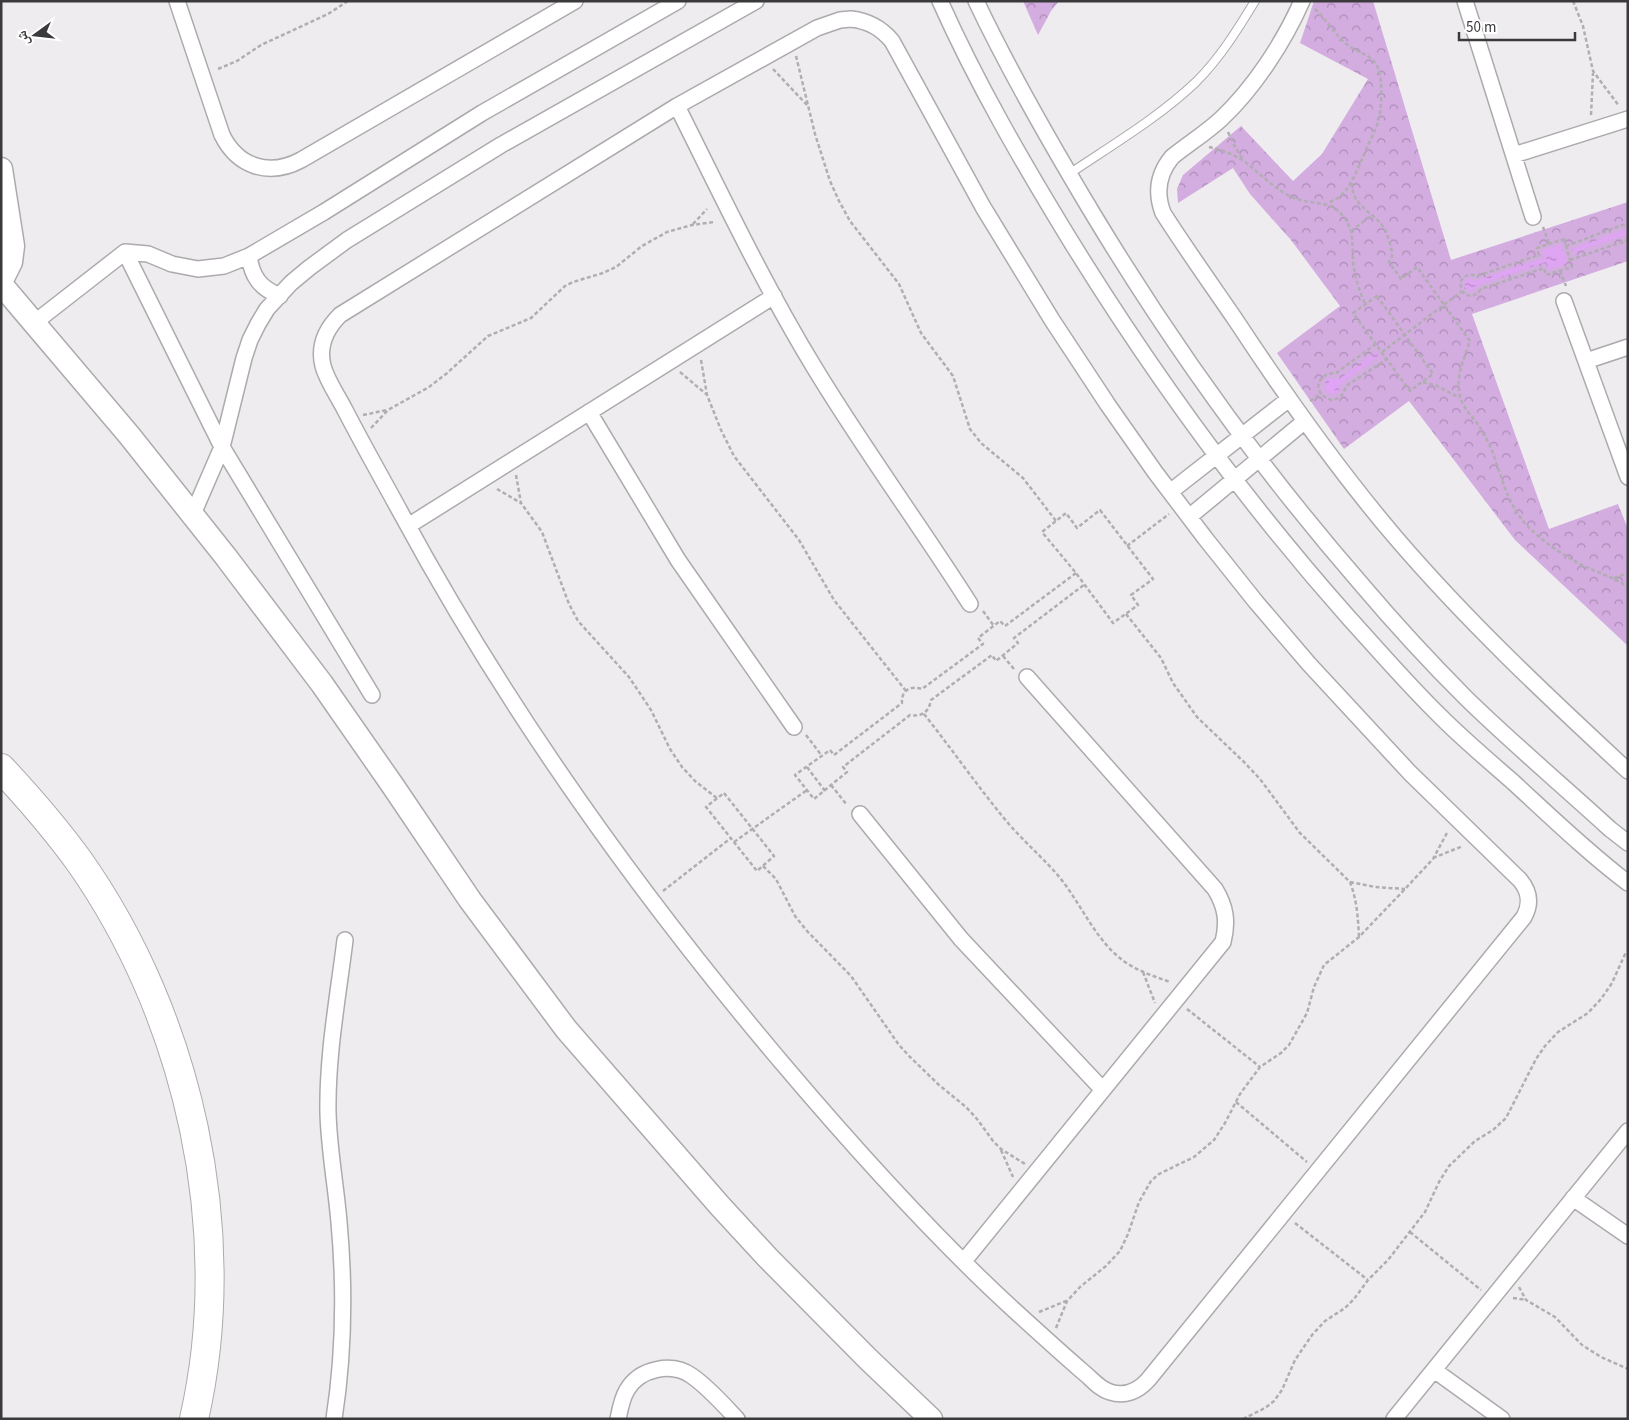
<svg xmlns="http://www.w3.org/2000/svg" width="1629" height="1420" font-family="'Source Sans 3','Noto Naskh Arabic',sans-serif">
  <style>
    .forest { fill: url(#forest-crowns) }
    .water { fill: url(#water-ripples) }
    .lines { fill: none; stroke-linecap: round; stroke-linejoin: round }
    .lane-casing { stroke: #adaaae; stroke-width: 10 }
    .street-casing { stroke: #adaaae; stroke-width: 18 }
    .secondary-casing { stroke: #adaaae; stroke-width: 25 }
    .highway-casing { stroke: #adaaae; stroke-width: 30 }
    .path { stroke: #b1aeb2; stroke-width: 2.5; stroke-dasharray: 4 2.5; stroke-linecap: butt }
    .lane { stroke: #fff; stroke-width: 8 }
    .street { stroke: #fff; stroke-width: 15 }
    .secondary { stroke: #fff; stroke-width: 22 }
    .highway { stroke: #fff; stroke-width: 28 }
  </style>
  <defs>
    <pattern id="forest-crowns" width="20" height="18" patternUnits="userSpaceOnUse" patternTransform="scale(1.25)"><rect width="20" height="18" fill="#d3ace0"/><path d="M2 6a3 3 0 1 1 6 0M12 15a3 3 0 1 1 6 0" fill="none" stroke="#ac8db7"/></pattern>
    <pattern id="water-ripples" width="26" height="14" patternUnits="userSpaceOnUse" patternTransform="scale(1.25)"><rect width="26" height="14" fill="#dfa4f3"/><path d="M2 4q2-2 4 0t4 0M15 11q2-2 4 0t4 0" fill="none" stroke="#b687c6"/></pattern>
  </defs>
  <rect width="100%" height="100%" fill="#efecf0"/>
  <!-- forest -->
  <path class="forest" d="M1023 1H1059L1051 11 1038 35Z
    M1314 1H1373L1451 260 1628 202V261L1472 314 1549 529 1618 504 1628 529V646L1515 540 1409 401 1344 449 1277 353 1340 306 1291 240 1250 194 1233 168 1178 203 1177 189 1183 175 1241 126 1293 181 1322 154 1368 79 1300 43Z"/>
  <!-- water -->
  <path class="water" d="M1628 229V234L1573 253 1572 249Z
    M1561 245 1567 263 1549 269 1546 262 1477 285 1472 291 1465 288V282L1469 279 1475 281 1545 258 1543 250Z
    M1376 352 1379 356 1340 384C1341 390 1338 393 1332 394L1326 391 1325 383C1328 378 1332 377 1338 380Z"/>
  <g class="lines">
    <!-- lane casing -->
    <g class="lane-casing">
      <path id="lane" d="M1069 174C1112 145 1158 118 1196 82 1220 58 1238 29 1255 1"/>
    </g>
    <!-- street casing -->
    <g class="street-casing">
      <path id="street" d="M177 1 222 135C238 167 269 177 301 160L575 1
        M940 1C977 84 1023 163 1070 240 1152 373 1245 501 1349 618 1379 651 1409 686 1441 717 1464 740 1489 761 1513 782 1550 816 1587 852 1628 883
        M976 1C1011 75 1051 144 1093 214 1172 345 1261 469 1362 585 1395 624 1430 662 1466 698 1512 743 1562 785 1610 829L1628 843
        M1302 1C1284 42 1254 88 1221 119 1206 133 1188 144 1172 157 1158 174 1155 192 1163 213 1186 249 1211 284 1235 319 1285 395 1337 469 1396 538 1468 622 1547 696 1628 771
        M1465 1 1533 217
        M851 19C869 21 881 28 892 41L983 207 1052 320 1108 405 1155 472 1205 538 1256 602 1309 664 1410 773 1520 880C1530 892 1531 904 1524 917L1148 1380C1138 1391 1125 1397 1110 1392 1099 1389 1091 1378 1082 1371 1059 1351 1037 1331 1014 1310 931 1234 855 1149 783 1064 639 894 508 711 402 515 383 480 363 445 345 410 338 396 327 381 323 366 318 346 326 329 340 315L677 106 817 28 840 20Z
        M677 106C721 194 763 283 814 367 863 448 919 524 970 604
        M1514 155 1628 119
        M125 252 222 447 372 695
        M249 256C252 277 260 288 280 296
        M1564 301 1628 477
        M34 323 125 252 148 254 172 264 198 269 224 266 249 256 324 212 482 113 678 1
        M1586 361 1628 347
        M589 412 678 560 794 727
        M1170 492 1289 399
        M193 514 222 447 244 358 250 340 258 324 267 309 291 283 309 268 347 240 501 145 756 1
        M1189 517 1305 421
        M408 526 774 296
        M860 814 961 939 1103 1090
        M1573 1198 1628 1236
        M964 1261 1223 942C1228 922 1226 907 1215 889L1027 677
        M1434 1370 1502 1419
        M334 1419C344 1354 345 1288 339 1222 336 1186 329 1150 328 1113 327 1055 338 997 345 940
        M618 1419C620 1409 622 1398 627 1390 640 1368 672 1362 692 1376 709 1388 723 1404 737 1419
        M1394 1419 1628 1131"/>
    </g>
    <!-- secondary casing -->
    <g class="secondary-casing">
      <path id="secondary" d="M1 169 13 246 11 262 1 282
        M1 284 129 435 226 557 322 684 393 786 470 900 566 1029 720 1206 768 1258 868 1359 931 1419"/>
    </g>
    <!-- highway casing -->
    <g class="highway-casing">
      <path id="highway" d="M1 768C29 798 55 828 79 861 189 1017 237 1232 194 1419"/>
    </g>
    <!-- path -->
    <path class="path" d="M1573 1 1583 26 1593 71 1619 106
      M1315 9C1327 20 1336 37 1349 46 1360 54 1372 54 1378 68 1383 82 1382 112 1377 125 1373 136 1367 146 1363 157 1354 176 1349 196 1327 203
      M796 56 815 134 830 181 839 201 850 221 899 284 921 333 953 376 970 429 981 443 1023 478 1056 521
      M218 69 237 61 261 45 328 14 348 1
      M773 69 807 105
      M1591 115 1593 73
      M1228 132 1235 147 1243 160
      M1209 147C1221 150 1234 154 1245 162 1261 174 1275 190 1294 198 1318 207 1335 197 1349 226 1354 236 1352 248 1353 260 1354 275 1359 290 1365 304
      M1352 183C1351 206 1374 212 1384 228 1388 235 1390 244 1392 252V256L1389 262 1401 279 1417 267 1470 341C1464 358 1455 378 1460 396 1463 410 1476 419 1482 431 1487 440 1492 449 1495 459 1505 488 1511 513 1536 534 1549 546 1565 556 1580 564 1596 572 1613 577 1628 587
      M693 224 707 209
      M1543 227 1549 244
      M1351 231 1371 216
      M1564 239 1572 267 1546 275 1544 268 1481 289C1476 297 1468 298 1462 291L1460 283C1463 276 1469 273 1477 276L1539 255 1537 248Z
      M1566 246 1628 223
      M1570 260 1628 240
      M1560 271 1566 286
      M1377 296 1433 374 1410 391 1353 313Z
      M1376 344 1336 373C1316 373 1311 393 1331 400 1340 399 1344 395 1346 386L1387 359
      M1382 352 1462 291
      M701 360 707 395 721 430 734 456 799 540 834 600 906 691
      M680 372 706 394
      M1423 382 1437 386 1460 398
      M1310 401 1321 394
      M363 415 387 410
      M371 428 388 410 429 387 446 374 488 336 531 318 565 286 573 282 603 273 616 267 642 246 667 232 692 225 714 222
      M516 475 521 503 542 532 569 604 578 621 629 677 651 710 670 749 682 767 695 781 718 799
      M497 489 521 503
      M1100 510 1153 579 1131 595 1138 605 1113 623 1076 573 1042 532 1066 513 1077 528Z
      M1127 546 1169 514
      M1076 573 1005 626 1000 621 978 638 983 644 922 689C910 685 901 691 902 703L834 755 830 750 795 775 814 799 847 772 843 767 910 715C922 717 929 712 931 700L992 655 996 661 1018 643 1014 638 1085 584
      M1614 578 1628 573
      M983 611 994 626
      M1126 614 1161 658 1173 683 1197 717 1244 762 1260 779 1300 833 1350 882C1357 900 1358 918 1359 937
      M1003 656 1014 669
      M924 714C951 748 976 784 1003 817 1019 837 1038 853 1055 872 1081 901 1095 943 1128 964 1141 972 1156 977 1170 982
      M806 735 822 756
      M807 767 825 791
      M831 785 847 805
      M724 793 774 856 757 871 706 807Z
      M734 842 807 790
      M1433 858 1463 846
      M763 866 776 879 795 916 807 931 851 976 899 1045 910 1057 939 1085 966 1107 977 1119 993 1141 1001 1149 1025 1164
      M1350 882 1375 887 1405 889
      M663 891 731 838
      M1143 972 1155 1003
      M1187 1009 1260 1067
      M1236 1102 1307 1162
      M1001 1150 1013 1177
      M1295 1223 1368 1280
      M1410 1232 1481 1290
      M1519 1287 1526 1300 1555 1317 1582 1345 1601 1357 1628 1369
      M1513 1298 1526 1300
      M1039 1312 1066 1301
      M1056 1328 1067 1301 1080 1287 1106 1266 1120 1251 1128 1234 1139 1202 1151 1181 1159 1174 1194 1157 1214 1140 1225 1123 1240 1094 1260 1067 1281 1053 1289 1045 1307 1013 1314 987 1324 965 1359 937 1405 889 1433 859 1448 831
      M1243 1419 1265 1408 1274 1401 1282 1390 1295 1360 1312 1335 1325 1321 1345 1308 1354 1299 1368 1280 1388 1260 1425 1212 1439 1182 1449 1166 1475 1141 1493 1130 1506 1118 1536 1059 1545 1046 1558 1032 1588 1013 1601 999 1612 983 1626 952"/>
    <!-- lane -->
    <use href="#lane" class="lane"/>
    <!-- street -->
    <use href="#street" class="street"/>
    <!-- secondary -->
    <use href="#secondary" class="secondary"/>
    <!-- highway -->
    <use href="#highway" class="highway"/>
  </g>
  <!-- border -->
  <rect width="1629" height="1420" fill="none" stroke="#3a393b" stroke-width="5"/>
  <!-- north arrow -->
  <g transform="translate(35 35) rotate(255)" stroke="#ffffff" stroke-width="4" paint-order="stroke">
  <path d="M0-4L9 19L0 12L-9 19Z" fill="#3a393b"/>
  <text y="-8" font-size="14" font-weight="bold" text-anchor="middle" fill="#3a393b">ش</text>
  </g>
  <!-- scale -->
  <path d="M1459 32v8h116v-8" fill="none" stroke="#3a393b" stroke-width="2.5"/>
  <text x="1466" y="32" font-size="15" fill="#3a393b" stroke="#ffffff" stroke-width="4" paint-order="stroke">50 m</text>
</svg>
